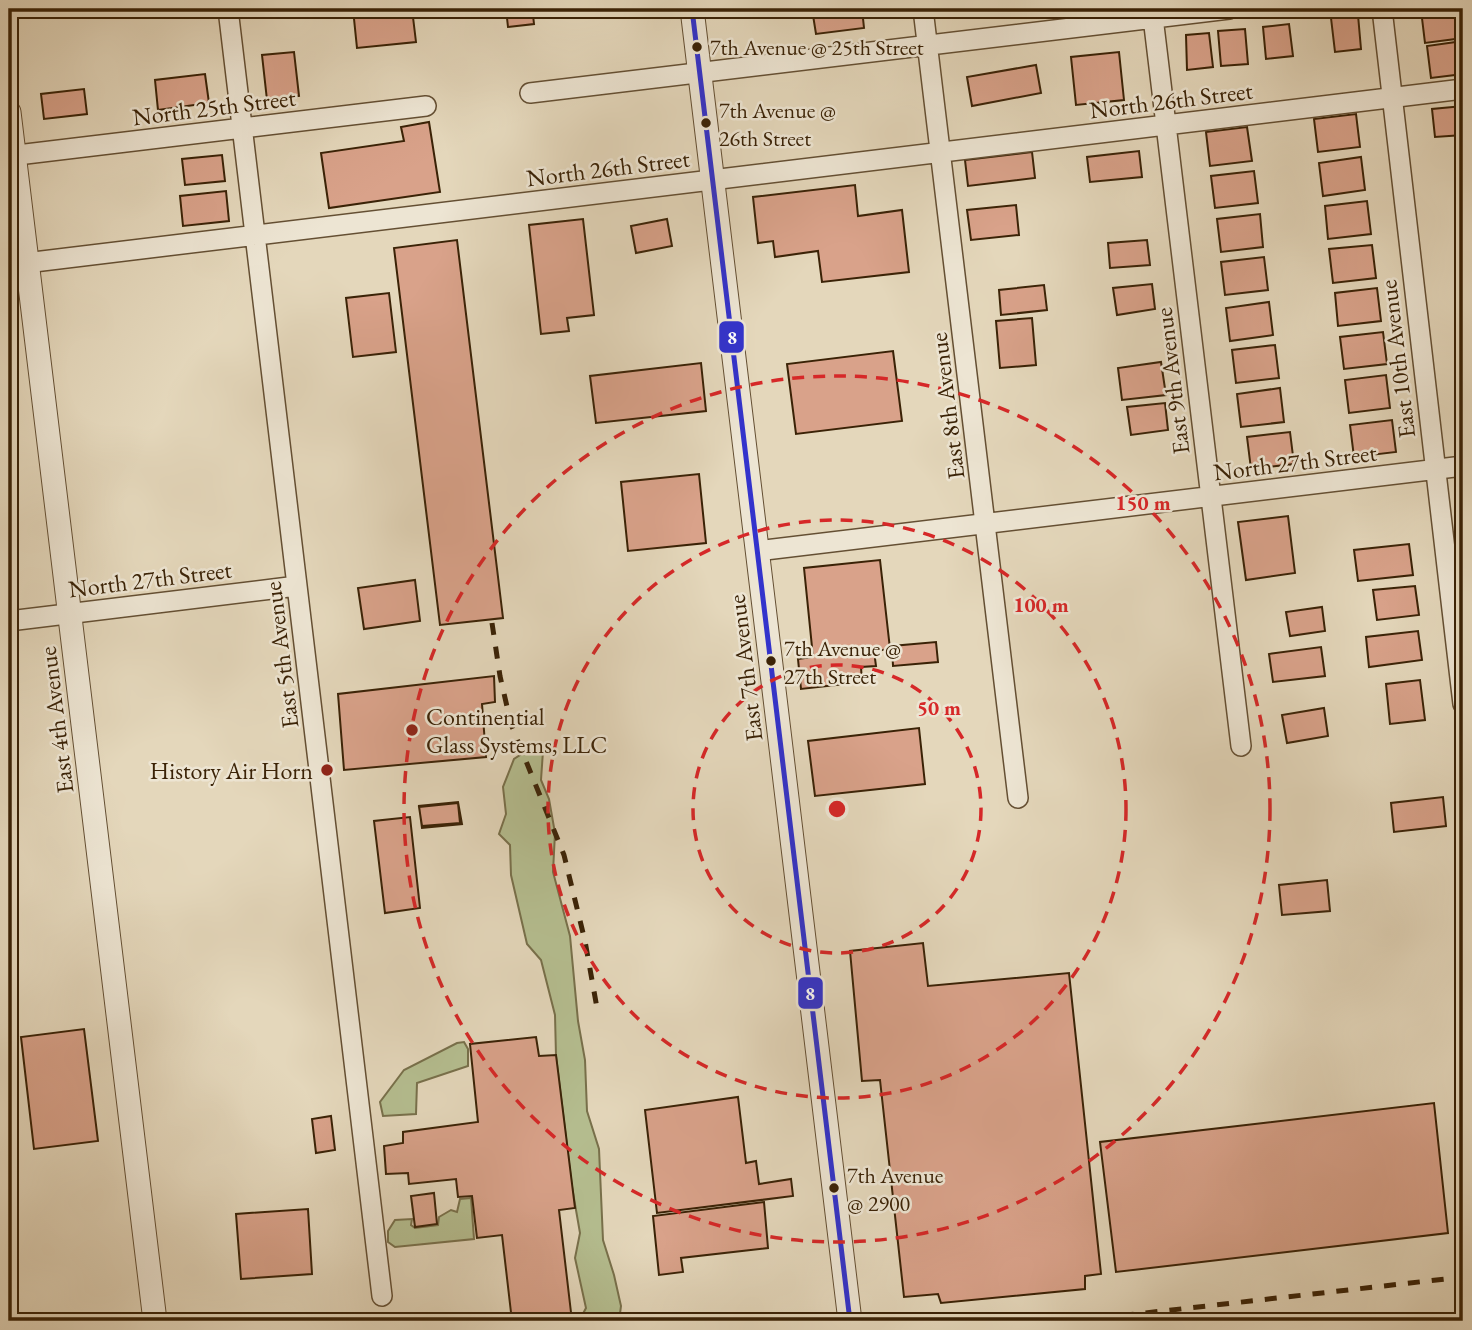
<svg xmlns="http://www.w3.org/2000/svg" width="1472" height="1330" font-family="'EB Garamond',serif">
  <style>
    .green { fill: #b5be90; stroke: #78704b; stroke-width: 2 }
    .building { fill: #d9a28a; stroke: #3a2206; stroke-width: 2 }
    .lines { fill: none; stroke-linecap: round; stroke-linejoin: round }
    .minor-casing { stroke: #644f33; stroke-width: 22 }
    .tertiary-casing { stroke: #644f33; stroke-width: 25 }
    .minor { stroke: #ede5d3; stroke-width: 19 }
    .tertiary { stroke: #ede5d3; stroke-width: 23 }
    .rail { stroke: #3a2206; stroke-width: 5; stroke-dasharray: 12 12; stroke-linecap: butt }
    .bus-1-casing { stroke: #ede5d3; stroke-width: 10 }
    .bus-1 { stroke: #33c; stroke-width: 5 }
    .ring { fill: none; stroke: #d62828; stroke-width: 3.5; stroke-dasharray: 12 9 }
    .bus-dot { fill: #3a2206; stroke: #ede5d3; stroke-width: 2.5 }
    .poi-dot { fill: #8f2418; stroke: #ede5d3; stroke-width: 2.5 }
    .labels { text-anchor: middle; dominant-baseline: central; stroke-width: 5; stroke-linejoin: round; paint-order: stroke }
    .bus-label { font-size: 22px; fill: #3a2206; stroke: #ede5d3; text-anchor: start }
    .street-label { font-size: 24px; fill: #3a2206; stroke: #ede5d3 }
    .poi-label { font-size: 24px; fill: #3a2206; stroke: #ede5d3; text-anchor: start }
    .centre { fill: #d62828; stroke: #ede5d3; stroke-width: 3.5 }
    .ring-label { font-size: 21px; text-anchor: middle; font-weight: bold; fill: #d62828; stroke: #ede5d3; stroke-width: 5; stroke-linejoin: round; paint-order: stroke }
    .line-badge { stroke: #ede5d3; stroke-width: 2.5 }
    .badge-label { font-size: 19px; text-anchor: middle; font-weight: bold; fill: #fff }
  </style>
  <rect width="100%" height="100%" fill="#e4d7bb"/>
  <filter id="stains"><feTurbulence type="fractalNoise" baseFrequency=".00286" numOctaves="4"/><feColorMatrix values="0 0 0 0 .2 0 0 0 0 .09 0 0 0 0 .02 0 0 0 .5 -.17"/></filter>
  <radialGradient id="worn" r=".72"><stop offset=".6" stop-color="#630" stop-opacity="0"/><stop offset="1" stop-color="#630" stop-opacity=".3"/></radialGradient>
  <!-- green -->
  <path class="green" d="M528 750 543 751 541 780 549 799 555 833 553 872 570 936 578 1021 585 1060 587 1111 599 1149 603 1240 614 1275 621 1306 619 1321H579L586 1308 575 1258 580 1233 572 1187 556 1056 555 1015 541 960 527 944 511 875 510 845 499 834 506 814 503 787 514 759Z
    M464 1042 468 1049V1066L417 1083 416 1114 383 1116 380 1102 404 1070 457 1043Z
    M471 1198 474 1239 395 1247 388 1242V1231L395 1220 412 1219 411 1225 415 1228 438 1225 439 1217 451 1210 457 1212 460 1199Z"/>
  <!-- building -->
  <path class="building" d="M353 9H412L416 42 357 48Z
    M506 9H568V11L533 15 534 24 508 27Z
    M730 9H791V11L731 18Z
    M812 9H862L864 28 816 34Z
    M1007 9H1034V10L1008 12Z
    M1434 9H1463V38L1425 43 1421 10Z
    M1358 15 1361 49 1335 52 1331 18Z
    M1289 24 1293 56 1266 59 1263 27Z
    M1245 29 1248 64 1221 66 1218 31Z
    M1209 33 1213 67 1187 70 1186 35Z
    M1463 41V74L1431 78 1427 46Z
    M294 52 299 96 267 100 262 55Z
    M1119 52 1124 100 1076 105 1071 57Z
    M1036 65 1041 93 972 106 967 77Z
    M205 74 209 103 158 110 155 80Z
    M84 89 87 114 44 119 41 94Z
    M1463 106V135L1435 137 1432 109Z
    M1356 114 1360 147 1318 152 1314 119Z
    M429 122 440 192 329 208 321 153 404 141 401 127Z
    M1247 127 1252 161 1210 166 1206 132Z
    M1139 151 1142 177 1090 182 1087 157Z
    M1032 152 1035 178 968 186 965 160Z
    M222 155 225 181 185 185 182 159Z
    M1361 157 1365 190 1323 196 1319 163Z
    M1254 171 1258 203 1215 208 1211 176Z
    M855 185 858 216 902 210 909 272 822 282 818 251 775 257 773 241 758 243 753 197Z
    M226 191 229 221 183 226 180 196Z
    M1367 201 1371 234 1328 239 1325 206Z
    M1016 205 1019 235 971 240 967 210Z
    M1260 214 1263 247 1221 252 1217 219Z
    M583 219 594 315 567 318 569 331 541 334 529 225Z
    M667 219 672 246 636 253 631 226Z
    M457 240 503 618 440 625 394 248Z
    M1147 240 1150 265 1110 268 1108 243Z
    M1372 245 1376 278 1333 283 1329 249Z
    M1264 257 1268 290 1225 295 1221 262Z
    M1152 284 1155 309 1117 315 1113 288Z
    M1044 285 1047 310 1001 315 999 290Z
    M1377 288 1381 321 1338 326 1335 293Z
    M389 293 396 352 353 357 346 298Z
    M1269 302 1273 335 1230 341 1226 308Z
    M1032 318 1036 365 1000 368 996 321Z
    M1383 332 1387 364 1344 369 1340 337Z
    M1275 345 1279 378 1236 383 1232 350Z
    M893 351 902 421 796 434 787 364Z
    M1161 362 1166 395 1122 400 1118 368Z
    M701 363 706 411 596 423 590 376Z
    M1386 375 1390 408 1349 413 1345 380Z
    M1280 388 1284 422 1241 427 1237 394Z
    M1165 403 1168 430 1131 435 1127 407Z
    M1392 420 1396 452 1354 457 1350 425Z
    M1290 432 1294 464 1251 469 1247 437Z
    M12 474 17 517 9 518V475Z
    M699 474 706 543 628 551 621 482Z
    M1288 516 1295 573 1246 580 1238 522Z
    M1409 544 1413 575 1358 581 1354 550Z
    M880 560 890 649 874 651 876 666 861 667 862 682 801 689 798 659 813 657 804 568Z
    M9 571 12 605H9Z
    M415 580 420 621 364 629 358 588Z
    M1415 586 1419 615 1377 620 1373 590Z
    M1322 607 1325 631 1290 636 1286 612Z
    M1418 631 1422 660 1369 667 1366 637Z
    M936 642 938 662 893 666 892 646Z
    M1321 647 1325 676 1273 682 1269 654Z
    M494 676 495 702 482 704 486 757 344 770 338 694Z
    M1420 680 1425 720 1390 724 1386 684Z
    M1324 708 1328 736 1287 743 1282 715Z
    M919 728 925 784 815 796 808 741Z
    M1443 797 1446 826 1394 832 1391 803Z
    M458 802 462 824 422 828 419 806Z
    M458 803 460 823 422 826 419 807Z
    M410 817 420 908 385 913 374 821Z
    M1327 880 1330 911 1282 915 1279 885Z
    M923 943 928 986 1069 973 1101 1274 1085 1276V1289L941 1303 938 1294 904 1297 880 1080 862 1081 850 951Z
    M84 1029 98 1141 34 1149 21 1037Z
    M536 1037 539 1056 556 1055 575 1208 559 1210 572 1321H512L502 1235 477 1238 472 1196 458 1197 456 1179 409 1184 408 1173 386 1174 384 1146 403 1143V1132L478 1122 470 1044Z
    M738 1097 746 1163 756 1161 759 1184 791 1179 793 1196 657 1213 645 1110Z
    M1434 1103 1448 1233 1116 1272 1100 1142Z
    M331 1116 335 1150 316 1153 312 1119Z
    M434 1193 437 1224 415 1227 411 1196Z
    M764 1202 768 1248 681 1258 683 1272 659 1275 653 1216Z
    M308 1209 312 1274 241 1279 236 1214Z"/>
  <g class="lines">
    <!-- minor casing -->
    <g class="minor-casing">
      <path id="minor" d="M228 9 382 1296
        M923 9 1018 798
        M1152 9 1241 746
        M1382 9 1463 704
        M530 93 1229 9
        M9 156 426 106
        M9 265 1463 89
        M757 551 1463 466
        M9 621 297 586"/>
    </g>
    <!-- tertiary casing -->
    <g class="tertiary-casing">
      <path id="tertiary" d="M692 9 850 1321
        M9 112 155 1321"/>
    </g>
    <!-- minor -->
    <use href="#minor" class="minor"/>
    <!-- tertiary -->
    <use href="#tertiary" class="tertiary"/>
    <!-- rail -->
    <path class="rail" d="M492 623 500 676 511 724 564 855 585 941 597 1008
      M1074 1321 1463 1277"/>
    <!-- bus-1 casing -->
    <g class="bus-1-casing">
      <path id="bus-1" d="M692 9 850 1321"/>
    </g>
    <!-- bus-1 -->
    <use href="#bus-1" class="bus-1"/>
  </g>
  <!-- distance rings -->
  <g class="ring">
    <circle cx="837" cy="809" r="144"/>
    <circle cx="837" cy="809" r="289"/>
    <circle cx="837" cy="809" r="433"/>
  </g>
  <!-- markers -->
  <g class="bus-dot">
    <circle cx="697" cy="47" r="6"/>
    <circle cx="706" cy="123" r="6"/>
    <circle cx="771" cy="661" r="6"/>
    <circle cx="834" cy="1188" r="6"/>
  </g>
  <g class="poi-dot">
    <circle cx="412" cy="730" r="7"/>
    <circle cx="327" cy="770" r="7"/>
  </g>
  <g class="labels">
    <!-- bus labels -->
    <g class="bus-label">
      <text x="710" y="47">7th Avenue @ 25th Street</text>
      <text x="719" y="110">7th Avenue @<tspan x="719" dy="28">26th Street</tspan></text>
      <text x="784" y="648">7th Avenue @<tspan x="784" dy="28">27th Street</tspan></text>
      <text x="847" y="1175">7th Avenue<tspan x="847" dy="28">@ 2900</tspan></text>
    </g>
    <!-- street labels -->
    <g class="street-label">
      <text transform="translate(1171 100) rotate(-7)">North 26th Street</text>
      <text transform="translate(214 107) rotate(-7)">North 25th Street</text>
      <text transform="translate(608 168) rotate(-7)">North 26th Street</text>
      <text transform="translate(1397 359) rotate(-97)">East 10th Avenue</text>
      <text transform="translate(1172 381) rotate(-97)">East 9th Avenue</text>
      <text transform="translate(947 406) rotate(-97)">East 8th Avenue</text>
      <text transform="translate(1295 462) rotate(-7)">North 27th Street</text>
      <text transform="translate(150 579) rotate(-7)">North 27th Street</text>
      <text transform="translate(281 655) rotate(-97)">East 5th Avenue</text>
      <text transform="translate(745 668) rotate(-97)">East 7th Avenue</text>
      <text transform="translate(56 720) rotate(-97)">East 4th Avenue</text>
    </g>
    <!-- poi labels -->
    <g class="poi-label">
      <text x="426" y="716">Continential<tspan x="426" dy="28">Glass Systems, LLC</tspan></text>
      <text x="313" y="770" text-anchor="end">History Air Horn</text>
    </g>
  </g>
  <circle cx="837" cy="809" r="10" class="centre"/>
  <g class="ring-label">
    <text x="1143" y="510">150 m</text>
    <text x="1041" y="612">100 m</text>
    <text x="939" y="715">50 m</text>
  </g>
  <g class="line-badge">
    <rect x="718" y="320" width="27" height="34" rx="7" fill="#33c"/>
    <rect x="797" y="976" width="27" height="34" rx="7" fill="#33c"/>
  </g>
  <g class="badge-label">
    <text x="732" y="344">8</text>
    <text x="810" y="1000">8</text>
  </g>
  <!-- margin -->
  <rect width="1472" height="1330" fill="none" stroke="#e4d7bb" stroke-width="35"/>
  <rect x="10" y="10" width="1451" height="1309" fill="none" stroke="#3a2206" stroke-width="3.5"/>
  <rect x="18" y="18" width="1437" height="1295" fill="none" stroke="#3a2206" stroke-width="2"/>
  <rect width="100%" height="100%" filter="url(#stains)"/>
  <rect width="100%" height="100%" fill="url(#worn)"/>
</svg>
